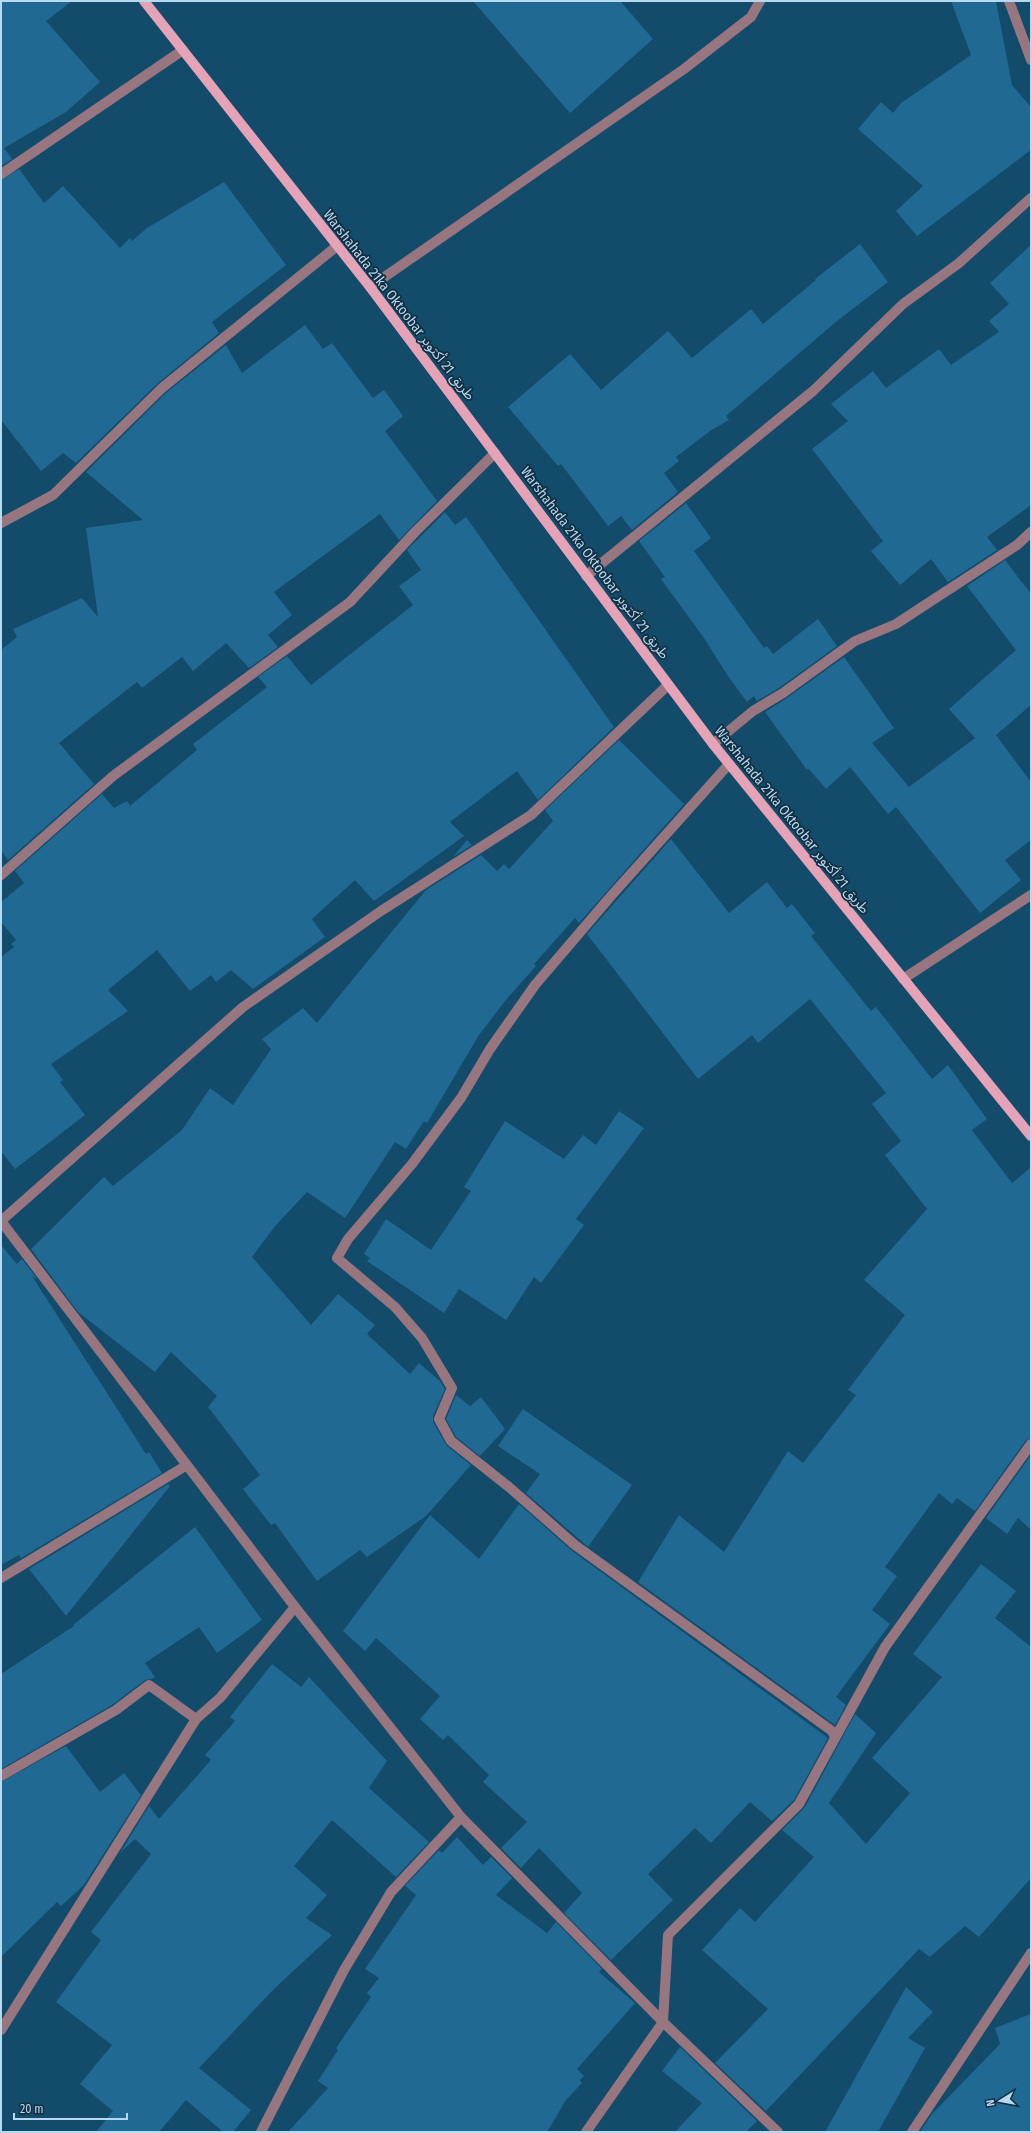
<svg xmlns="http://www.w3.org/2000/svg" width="1032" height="2133" font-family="'Fira Sans Condensed','Noto Sans Arabic',sans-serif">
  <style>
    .building { fill: #206993 }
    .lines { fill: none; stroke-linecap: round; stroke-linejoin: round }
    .minor { stroke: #977680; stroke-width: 10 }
    .major { stroke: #e5a3b8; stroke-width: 10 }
    .labels { text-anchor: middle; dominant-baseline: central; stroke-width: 3.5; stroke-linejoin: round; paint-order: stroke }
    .street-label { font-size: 14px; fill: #b7d9f0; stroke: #122f41 }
  </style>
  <rect width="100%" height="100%" fill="#134b6a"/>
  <!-- building -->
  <path class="building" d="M1 1H72L46 21 100 82 66 112 4 148 12 159 1 166Z
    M473 1H620L653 39 570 113Z
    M951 1H996L1012 85 1031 107V150L917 236 896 211 923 186 858 129 881 102 893 113 901 103 971 55Z
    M19 169 44 203 63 186 120 248 130 238 132 241 147 228 224 182 286 265 212 322 219 333 158 383 76 463 63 453 41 471 1 420V180Z
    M860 244 888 282 837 321 726 416 729 420 710 431 676 457 679 461 664 473 678 492 632 530 621 516 608 526 561 464 558 466 508 407 570 354 601 390 668 331 692 358 751 309 763 324 816 280 815 279Z
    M1031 245V505L987 537 997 550 948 582 931 559 900 585 871 551 883 541 812 449 848 421 831 404 873 371 886 388 939 349 951 365 999 332 989 321 1009 304 990 283Z
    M305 325 323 349 332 343 373 398 384 390 403 416 385 431 437 501 399 540 380 514 274 592 292 615 268 635 278 647 249 668 226 643 193 671 182 657 142 688 137 682 59 743 94 784 8 860 1 850V650L17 637 13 629 82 598 98 617 86 528 143 520 86 472 166 393 226 345 242 373Z
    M686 503 711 538 694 551 764 648 767 646 773 654 818 619 837 646 779 688 757 701 754 696 747 702 728 676 704 638 661 579 665 577 639 541Z
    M445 512 455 525 466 517 614 727 538 800 517 771 450 822 464 836 374 901 355 880 312 919 325 937 253 989 231 970 216 982 211 975 190 991 157 950 108 990 128 1011 51 1064 63 1080 60 1082 85 1115 15 1169 1 1151V957L14 947 11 944 16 940 1 922V902L24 883 15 871 102 794 114 808 127 801 130 806 197 750 193 744 267 687 258 677 287 656 311 685 413 605 399 586 421 570 407 550Z
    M1005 560 1031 594V705L996 735 1031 782V840L1005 860 1021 880 980 913 896 807 888 814 850 767 826 789 808 768 807 770 765 712 787 698 844 657 894 728 872 743 909 787 975 738 949 709 1016 650 967 586Z
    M619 740 684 804 579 923 575 918 534 964 536 966 505 1001 479 1035 427 1123 424 1121 406 1149 395 1142 345 1218 307 1192 276 1225 252 1257 311 1325 338 1294 375 1325 367 1334 410 1374 419 1363 440 1381 445 1389 433 1416V1422L447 1446 471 1465 426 1516 367 1557 360 1550 317 1581 275 1523 271 1525 243 1489 260 1475 208 1407 217 1396 171 1352 155 1372 78 1312 31 1249 104 1177 113 1186 182 1130 210 1088 233 1105 271 1049 262 1039 303 1008 317 1023 426 890 481 855 497 871 504 864 509 869 553 821 545 810Z
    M671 839 729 913 767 882 787 908 792 904 815 933 811 936 871 1011 876 1007 932 1079 948 1065 987 1119 972 1130 1012 1183 1031 1167V1438L1026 1440 975 1511 957 1498 952 1504 939 1493 885 1567 897 1576 872 1610 890 1624 836 1697 846 1705 835 1725 638 1582 679 1515 724 1552 788 1451 803 1463 856 1395 848 1390 905 1315 864 1280 927 1209 885 1155 901 1141 872 1104 886 1093 810 999 758 1043 752 1035 698 1079 587 934Z
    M467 840 472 845 453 857Z
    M619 1111 644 1128 576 1219 584 1225 541 1283 534 1277 506 1320 459 1289 444 1313 367 1261 370 1258 364 1254 386 1219 431 1250 471 1191 464 1187 505 1121 564 1159 583 1135 596 1145Z
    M1 1245 17 1264 22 1259 38 1280 32 1276 146 1454 149 1452 162 1473 21 1558 19 1555 1 1565Z
    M456 1395 470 1406 481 1397 505 1429 480 1456 456 1437 446 1419Z
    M523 1409 632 1485 588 1547 526 1493 540 1474 498 1446Z
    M1031 1455V1530L1018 1518 1007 1534 986 1518Z
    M168 1484 170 1486 66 1616 29 1569Z
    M519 1504 571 1550 828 1738 794 1800 772 1821 750 1802 711 1843 695 1828 648 1874 673 1900 611 1960 564 1913 582 1893 539 1848 521 1868 501 1848 527 1822 483 1782 489 1775 448 1735 443 1740 420 1719 440 1696 376 1638 365 1651 343 1631 430 1515 479 1559Z
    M195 1527 262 1620 217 1653 199 1627 145 1663 155 1677 152 1679 145 1680 112 1705 1 1769V1674L74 1626 73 1625Z
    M981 1564 1016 1591 995 1618 1031 1647V1878L979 1937 965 1926 930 1957 919 1949 766 2111 715 2063 768 2009 702 1950 740 1908 755 1922 814 1857 782 1830 805 1807 855 1714 876 1733 829 1803 866 1844 910 1793 872 1758 942 1677 913 1654Z
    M272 1664 301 1687 309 1677 387 1761 369 1788 429 1842 396 1877 332 1820 294 1866 327 1895 306 1918 332 1935 274 1989 199 2068 251 2110 233 2132H223L186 2100 159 2132H96L113 2111 80 2084 112 2045 56 2002 101 1940 91 1932 151 1854 135 1839 120 1853 149 1806 159 1819 211 1760 205 1755 235 1721 230 1717Z
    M66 1746 100 1792 124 1773 141 1795 84 1885 61 1906 57 1902 1 1957V1782Z
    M457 1837 483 1865 491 1857 512 1878 496 1895 547 1933 556 1922 602 1969 599 1972 635 2003 577 2069 584 2076 580 2080 582 2083 566 2100 547 2132H288L328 2088 318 2081 338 2050 336 2048 371 1997 367 1993 379 1978 365 1969 416 1895 405 1886 439 1850 442 1853Z
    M906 1987 933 2012 908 2038 925 2048 878 2132H825Z
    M1031 2014V2132H920L932 2114 1000 2044 995 2028Z
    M680 2047 757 2121 746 2132H675L702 2103 662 2071Z"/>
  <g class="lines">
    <!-- minor -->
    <path class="minor" d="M1009 1 1031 60
      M1 174 183 50
      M370 287 684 69 751 17 760 1
      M1 523 53 495 162 388 337 246
      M586 576 813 391 903 304 959 263 1031 198
      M713 744 753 711 783 693 855 641 896 624 1017 545 1031 532
      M729 764 611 896 535 985 490 1049 461 1098 412 1164 348 1239 337 1258 395 1307 422 1338 452 1388 439 1419 451 1441 509 1487 575 1545 832 1731 835 1737
      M1 875 113 776 350 602 416 531 495 453
      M903 979 1031 895
      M1 1221 295 1607 461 1817 663 2022 778 2132
      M1 1221 243 1007 381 911 531 815 668 685
      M1 1578 187 1465
      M1 1776 116 1710 149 1685 196 1719
      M1 2030 196 1719 220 1698 295 1607
      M261 2132 344 1970 391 1892 461 1817
      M586 2132 663 2022 668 1935 799 1804 885 1647 1031 1444
      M912 2132 1031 1953"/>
    <!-- major -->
    <path class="major" d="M144 1 370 287 713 744 1031 1136"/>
  </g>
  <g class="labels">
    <!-- street labels -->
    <g class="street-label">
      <text transform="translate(399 305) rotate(52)">Warshahada 21ka Oktoobar طريق 21 أكتوبر</text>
      <text transform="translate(595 563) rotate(53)">Warshahada 21ka Oktoobar طريق 21 أكتوبر</text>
      <text transform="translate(792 820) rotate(51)">Warshahada 21ka Oktoobar طريق 21 أكتوبر</text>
    </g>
  </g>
  <!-- border -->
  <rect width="1032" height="2133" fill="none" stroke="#b7d9f0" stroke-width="4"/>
  <!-- north arrow -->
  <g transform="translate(1000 2101) rotate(259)" stroke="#122f41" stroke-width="3" paint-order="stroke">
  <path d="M0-3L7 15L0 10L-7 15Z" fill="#b7d9f0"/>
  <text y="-6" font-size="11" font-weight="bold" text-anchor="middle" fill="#b7d9f0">N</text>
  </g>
  <!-- scale -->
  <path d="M14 2113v6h113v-6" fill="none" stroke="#b7d9f0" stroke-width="2"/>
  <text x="20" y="2113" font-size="12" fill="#b7d9f0" stroke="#122f41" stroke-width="3" paint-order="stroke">20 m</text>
</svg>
